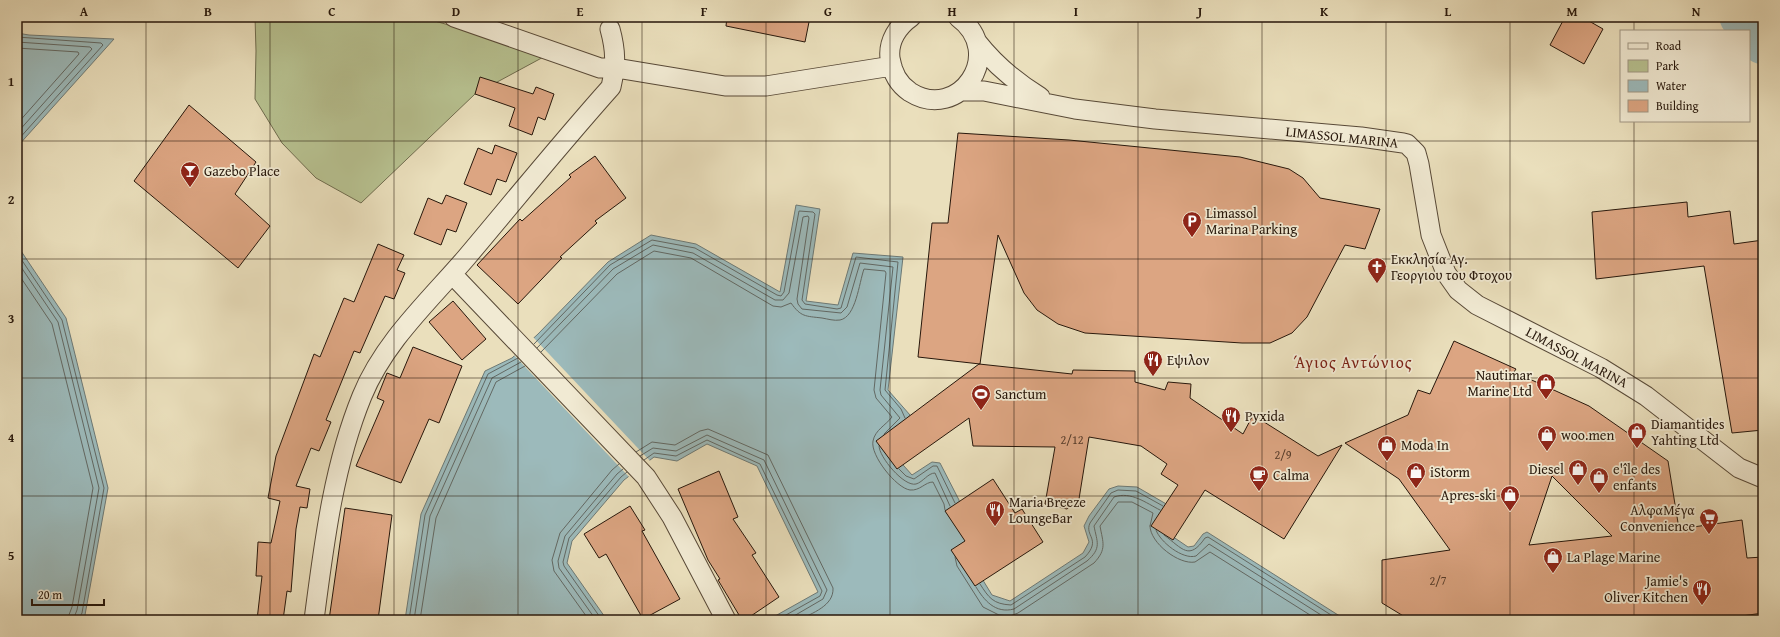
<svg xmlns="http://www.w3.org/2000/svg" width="1780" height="637" font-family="'Gentium Book Plus',serif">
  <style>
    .green { fill: #b7c190; stroke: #6f6c4e }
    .water { fill: #9cbabb; stroke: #6d7975 }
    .pier { fill: #eadfbc }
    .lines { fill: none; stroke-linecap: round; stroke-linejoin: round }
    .shore { stroke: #626863; stroke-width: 1 }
    .river { stroke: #9cbabb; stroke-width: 43 }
    .building { fill: #dca582; stroke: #27170b; fill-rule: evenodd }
    .street-casing { stroke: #584937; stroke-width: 21 }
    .street { stroke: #f1ead3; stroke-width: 19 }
    .grid { fill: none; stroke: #27170b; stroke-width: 1; stroke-opacity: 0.55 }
    .labels { text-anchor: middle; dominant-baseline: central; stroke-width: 3.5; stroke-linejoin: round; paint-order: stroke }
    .number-label { font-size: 12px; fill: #543a29 }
    .street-label { font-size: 14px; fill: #27170b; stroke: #f1ead3 }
    .poi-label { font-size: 14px; fill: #27170b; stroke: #f1ead3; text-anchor: start }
    .quarter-label { font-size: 16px; letter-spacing: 1px; fill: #7a1f14; stroke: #f1ead3 }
    .neatline { fill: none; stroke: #27170b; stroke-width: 1.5 }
    .grid-label { font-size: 13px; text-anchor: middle; font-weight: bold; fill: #27170b }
  </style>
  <rect width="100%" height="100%" fill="#eadfbc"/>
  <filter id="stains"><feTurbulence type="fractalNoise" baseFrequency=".005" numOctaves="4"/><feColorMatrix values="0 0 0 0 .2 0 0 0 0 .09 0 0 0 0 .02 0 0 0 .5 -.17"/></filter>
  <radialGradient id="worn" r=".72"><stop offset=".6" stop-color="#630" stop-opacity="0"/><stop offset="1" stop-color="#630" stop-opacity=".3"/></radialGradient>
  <!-- green -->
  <path class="green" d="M255 17H421L549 54 475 94 361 203 316 178 282 143 255 99 256 51Z"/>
  <!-- water -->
  <path class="water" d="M17 33 29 35 114 39 17 147Z
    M796 205 820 209 806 301 838 305 853 253 903 257 888 390 910 415 908 425 888 448 912 475 932 462 940 463 959 500 970 559 992 595 1010 601 1083 553 1089 542 1084 526 1089 516 1109 489 1118 486 1137 487 1168 505 1166 532 1188 547 1194 546 1203 534 1207 532 1346 620H768L818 592 757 466 707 444 677 461 654 457 624 480 572 541 567 563 607 620H405L421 514 485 371 512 358 538 334 608 262 651 235 696 244 780 292Z
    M17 245 66 318 108 488 85 615 81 620H17Z"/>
  <!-- pier -->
  <path class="pier" d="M533 337 651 462 630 478 513 354Z"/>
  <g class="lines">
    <!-- shore -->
    <path class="shore" d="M17 37 101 43 103 45 17 141
      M17 42 90 47 92 49 17 133
      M17 48 78 52 79 54 17 124
      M17 253 62 320 104 488 82 613 78 620
      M17 261 58 322 99 488 77 610 73 620
      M17 272 52 324 93 488 72 607 67 620
      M534 344 610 265 652 240 695 248 777 295 781 296 784 292 799 211 813 212 815 214 802 300 805 304 837 309 841 308 856 257 898 262 885 390 901 409 905 418
      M537 348 613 269 653 245 693 253 775 300H783L789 293 803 217 808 216 809 218 797 299 798 304 802 309 841 313 847 307 860 263 893 267 880 390 881 395 900 418 884 434
      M541 352 617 274 654 251 691 258 773 306 781 307 791 303C801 317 805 316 822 318 828 319 834 321 840 320 856 317 859 283 864 269L885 271 886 273 874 390 876 398 892 417C886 425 875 430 873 441 870 455 896 488 910 490 920 491 925 482 933 482L944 504 945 510
      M879 446C879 457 904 487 916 484 923 482 928 473 935 473L950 506
      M636 452 652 442 675 445 700 431 708 429 768 455 833 588C834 606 812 613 799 620
      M640 456 653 448 676 451 707 435 764 460 827 590 823 599 787 620
      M644 460 654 453 676 456 707 440 760 464 822 591 820 596 777 620
      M899 469 906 476 914 479 933 466H937L955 503
      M1150 526C1150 543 1179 565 1195 562L1210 552 1318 620
      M1156 530C1160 542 1183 560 1196 556L1209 544 1329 620
      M1164 535C1183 549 1189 561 1205 538L1208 537 1339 620
      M955 557 957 566 983 607 999 615 1010 616 1018 613 1094 563C1107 549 1103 543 1100 526L1118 502H1132L1153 513 1150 526
      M980 584C989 598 993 604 1011 605L1085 557C1102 539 1084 536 1090 523L1111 493 1118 490 1136 491 1163 506
      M976 587C984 600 995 614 1014 609L1087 561C1102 548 1097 542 1094 526L1114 497C1131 491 1146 503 1160 510
      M409 620 425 515 488 374 518 358
      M414 620 430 516 492 378 521 362
      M420 620 436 518 496 382 525 366
      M589 620 554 571 552 560 560 533 612 470 619 464
      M596 620 559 568 558 561 565 536 617 474 623 469
      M602 620 564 566 563 562 569 538 621 477 627 472"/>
    <!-- river -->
    <path class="river" d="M1741 17 1763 43"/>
  </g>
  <!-- building -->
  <path class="building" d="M727 17H810L805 42 726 26Z
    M1565 17H1582L1603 29 1584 64 1550 45Z
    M480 77 533 94 536 87 554 94 545 120 538 117 532 135 509 126 515 108 475 94Z
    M189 105 256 162 235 194 270 226 238 268 134 181Z
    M958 133 1069 140 1240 157 1289 169 1303 178 1320 198 1380 209 1365 249 1345 245 1307 317 1292 333 1270 343H1242L1085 333 1058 324 1037 310 1024 293 998 235 980 364 918 357 932 223H948Z
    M495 145 517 153 506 182 497 179 491 195 464 184 478 148 492 154Z
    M595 156 626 198 595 221 597 223 560 257 562 258 518 304 477 265 520 219 522 221 571 177 569 175Z
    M446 195 467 203 456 232 447 229 441 245 414 234 428 198 442 204Z
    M1687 202 1688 217 1730 211 1734 244 1763 240V430L1732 433 1704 266 1596 279 1592 212Z
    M378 244 404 255 397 270 405 273 394 299 385 296 360 353 354 351 326 420 331 422 319 451 311 448 296 486 310 489 307 508 300 507 296 529 291 592 287 591 283 620H257L262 576H256L258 542 271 543 280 501 268 498 276 456 314 354 320 357 344 298 354 302Z
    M453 301 486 339 462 360 429 322Z
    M1454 341 1516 369 1514 372 1589 406 1668 461 1679 529 1742 520 1747 558 1763 557V613L1713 620H1410L1382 603V560L1450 550 1399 479 1345 443 1408 415 1418 390 1430 394ZM1552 476 1612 536 1529 545Z
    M413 347 462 366 439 423 429 419 401 483 356 466 384 401 377 398 387 373 400 378Z
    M979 364 1072 374 1073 370 1135 371V382L1165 390 1168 382 1191 384 1190 398 1243 434 1253 415 1318 456 1342 445 1284 539 1205 490 1173 540 1151 526 1178 485 1161 474 1167 464 1141 446 1089 437 1079 499 1067 509 1045 504 1055 447 973 446 969 418 897 469 876 441Z
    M719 471 738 517 733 519 756 553 752 555 779 597 745 620H742L718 580 720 579 708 560 678 489Z
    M993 479 1015 513 1022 509 1043 542 975 586 951 550 965 541 945 511Z
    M630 506 645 530 642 531 680 599 643 619 606 554 599 558 584 534Z
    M345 508 392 515 378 620H329Z"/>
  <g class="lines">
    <!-- street casing -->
    <g class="street-casing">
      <path id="street" d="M454 17 600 68H616L725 86H766L892 66
        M911 17C898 26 888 41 890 58 892 72 898 84 910 92 959 123 1007 53 958 17
        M977 42C995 65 1014 81 1040 97
        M960 91H984L1075 109 1155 119 1361 137 1403 143 1407 144 1416 153 1419 164 1431 235 1446 273 1458 290 1477 305 1601 368 1646 396 1739 468 1763 478
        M452 274 646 477 672 517 726 620
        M314 620C324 544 333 467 362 396 384 342 429 301 466 258 514 201 561 143 611 87 616 65 616 51 610 29"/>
    </g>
    <!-- street -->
    <use href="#street" class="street"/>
  </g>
  <!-- grid -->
  <path class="grid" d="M146 17V620M270 17V620M394 17V620M518 17V620M642 17V620M766 17V620M890 17V620M1014 17V620M1138 17V620M1262 17V620M1386 17V620M1510 17V620M1634 17V31M1634 121V620M17 141H1763M17 259H1763M17 378H1763M17 496H1763"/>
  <!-- icons -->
  <defs>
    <g id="bar-pin" transform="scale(1)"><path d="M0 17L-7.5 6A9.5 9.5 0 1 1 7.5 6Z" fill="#8f2418" stroke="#f1ead3"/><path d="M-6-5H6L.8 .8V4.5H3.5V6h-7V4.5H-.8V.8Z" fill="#fff"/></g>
    <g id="parking-pin" transform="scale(1)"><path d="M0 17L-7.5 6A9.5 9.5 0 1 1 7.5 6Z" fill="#8f2418" stroke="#f1ead3"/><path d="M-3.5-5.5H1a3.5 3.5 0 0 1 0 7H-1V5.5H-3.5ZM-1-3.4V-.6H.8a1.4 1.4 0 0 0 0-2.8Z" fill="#fff"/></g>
    <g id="church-pin" transform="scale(1)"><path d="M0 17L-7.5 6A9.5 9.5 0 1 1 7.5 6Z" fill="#8f2418" stroke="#f1ead3"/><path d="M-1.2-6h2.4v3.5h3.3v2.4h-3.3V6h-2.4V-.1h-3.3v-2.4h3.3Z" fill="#fff"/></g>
    <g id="restaurant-pin" transform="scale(1)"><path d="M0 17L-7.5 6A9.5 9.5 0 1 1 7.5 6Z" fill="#8f2418" stroke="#f1ead3"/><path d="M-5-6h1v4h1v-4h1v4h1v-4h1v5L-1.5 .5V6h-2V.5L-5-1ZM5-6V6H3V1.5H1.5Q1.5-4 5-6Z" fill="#fff"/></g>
    <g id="shop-pin" transform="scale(1)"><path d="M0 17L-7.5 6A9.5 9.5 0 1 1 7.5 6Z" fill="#8f2418" stroke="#f1ead3"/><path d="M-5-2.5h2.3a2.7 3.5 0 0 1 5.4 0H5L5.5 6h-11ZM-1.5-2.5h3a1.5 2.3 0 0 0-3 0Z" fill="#fff"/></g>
    <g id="stadium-pin" transform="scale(1)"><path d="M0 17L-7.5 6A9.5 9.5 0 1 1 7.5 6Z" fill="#8f2418" stroke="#f1ead3"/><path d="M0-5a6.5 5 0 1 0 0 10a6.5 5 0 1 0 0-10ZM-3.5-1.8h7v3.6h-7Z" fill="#fff"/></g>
    <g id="cafe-pin" transform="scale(1)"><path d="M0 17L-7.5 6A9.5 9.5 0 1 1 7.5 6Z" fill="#8f2418" stroke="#f1ead3"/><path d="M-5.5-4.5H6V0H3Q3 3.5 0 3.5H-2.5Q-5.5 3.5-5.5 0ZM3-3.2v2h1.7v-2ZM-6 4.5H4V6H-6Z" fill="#fff"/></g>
    <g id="supermarket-pin" transform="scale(1)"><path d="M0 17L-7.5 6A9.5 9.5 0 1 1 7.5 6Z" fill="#8f2418" stroke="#f1ead3"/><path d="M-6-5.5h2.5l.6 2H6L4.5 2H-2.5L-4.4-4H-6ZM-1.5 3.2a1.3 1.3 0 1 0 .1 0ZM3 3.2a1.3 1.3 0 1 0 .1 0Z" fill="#fff"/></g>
  </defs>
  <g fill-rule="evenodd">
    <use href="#bar-pin" x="190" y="171"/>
    <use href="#parking-pin" x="1192" y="221"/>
    <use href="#church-pin" x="1377" y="267"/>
    <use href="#restaurant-pin" x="1153" y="360"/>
    <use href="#shop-pin" x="1546" y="383"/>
    <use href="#stadium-pin" x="981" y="394"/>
    <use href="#restaurant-pin" x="1231" y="416"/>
    <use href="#shop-pin" x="1637" y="432"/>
    <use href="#shop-pin" x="1547" y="435"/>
    <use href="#shop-pin" x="1387" y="445"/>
    <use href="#shop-pin" x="1578" y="469"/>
    <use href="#shop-pin" x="1416" y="472"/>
    <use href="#cafe-pin" x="1259" y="475"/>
    <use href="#shop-pin" x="1599" y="477"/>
    <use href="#shop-pin" x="1510" y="495"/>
    <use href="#restaurant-pin" x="995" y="510"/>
    <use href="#supermarket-pin" x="1709" y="518"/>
    <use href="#shop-pin" x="1553" y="557"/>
    <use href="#restaurant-pin" x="1702" y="589"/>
  </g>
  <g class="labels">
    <!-- number labels -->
    <g class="number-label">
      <text x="1072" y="439">2/12</text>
      <text x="1283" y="454">2/9</text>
      <text x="1438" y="580">2/7</text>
    </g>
    <!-- street labels -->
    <g class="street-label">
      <text transform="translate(1342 137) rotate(6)">LIMASSOL MARINA</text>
      <text transform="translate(1577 357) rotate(28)">LIMASSOL MARINA</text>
    </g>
    <!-- poi labels -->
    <g class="poi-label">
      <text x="204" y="171">Gazebo Place</text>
      <text x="1206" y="213">Limassol<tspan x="1206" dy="16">Marina Parking</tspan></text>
      <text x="1391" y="259">Εκκλησία Αγ.<tspan x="1391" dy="16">Γεοργιου του Φτοχου</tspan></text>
      <text x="1167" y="360">Εψιλον</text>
      <text x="1532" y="375" text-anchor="end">Nautimar<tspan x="1532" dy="16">Marine Ltd</tspan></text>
      <text x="995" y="394">Sanctum</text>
      <text x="1245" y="416">Pyxida</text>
      <text x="1651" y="424">Diamantides<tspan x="1651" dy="16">Yahting Ltd</tspan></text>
      <text x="1561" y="435">woo.men</text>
      <text x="1401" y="445">Moda In</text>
      <text x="1564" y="469" text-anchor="end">Diesel</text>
      <text x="1613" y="469">e'île des<tspan x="1613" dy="16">enfants</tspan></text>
      <text x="1430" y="472">iStorm</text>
      <text x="1273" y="475">Calma</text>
      <text x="1496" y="495" text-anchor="end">Apres-ski</text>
      <text x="1009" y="502">Maria Breeze<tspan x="1009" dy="16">LoungeBar</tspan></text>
      <text x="1695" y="510" text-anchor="end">ΑλφαMέγα<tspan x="1695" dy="16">Convenience</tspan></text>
      <text x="1567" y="557">La Plage Marine</text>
      <text x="1688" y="581" text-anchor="end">Jamie's<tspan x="1688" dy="16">Oliver Kitchen</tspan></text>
    </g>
    <!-- quarter labels -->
    <g class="quarter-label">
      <text x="1353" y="362">Άγιος Αντώνιος</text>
    </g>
  </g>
  <!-- margin -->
  <rect width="1780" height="637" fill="none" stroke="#eadfbc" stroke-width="44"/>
  <!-- legend -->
  <rect x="1620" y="30" width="130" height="92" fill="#f1ead3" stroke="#a09683"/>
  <rect x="1628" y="43" width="20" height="6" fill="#f1ead3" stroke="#a09683"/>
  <text x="1656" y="50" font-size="12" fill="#27170b">Road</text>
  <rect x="1628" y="60" width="20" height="12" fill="#b7c190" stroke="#a09683"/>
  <text x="1656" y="70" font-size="12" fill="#27170b">Park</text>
  <rect x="1628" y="80" width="20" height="12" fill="#9cbabb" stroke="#a09683"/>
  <text x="1656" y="90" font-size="12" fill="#27170b">Water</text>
  <rect x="1628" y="100" width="20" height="12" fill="#dca582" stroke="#a09683"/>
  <text x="1656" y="110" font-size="12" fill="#27170b">Building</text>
  <!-- scale -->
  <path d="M32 599v6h72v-6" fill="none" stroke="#27170b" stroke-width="2"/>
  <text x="38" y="599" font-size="12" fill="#27170b" stroke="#f1ead3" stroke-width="3" paint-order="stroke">20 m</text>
  <rect x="22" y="22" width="1736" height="593" class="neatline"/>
  <g class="grid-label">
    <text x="84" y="16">A</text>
    <text x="208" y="16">B</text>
    <text x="332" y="16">C</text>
    <text x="456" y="16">D</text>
    <text x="580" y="16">E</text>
    <text x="704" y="16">F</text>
    <text x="828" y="16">G</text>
    <text x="952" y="16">H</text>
    <text x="1076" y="16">I</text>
    <text x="1200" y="16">J</text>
    <text x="1324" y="16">K</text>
    <text x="1448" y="16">L</text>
    <text x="1572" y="16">M</text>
    <text x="1696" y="16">N</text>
    <text x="11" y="86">1</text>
    <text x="11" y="204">2</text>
    <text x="11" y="323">3</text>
    <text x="11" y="442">4</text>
    <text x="11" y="560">5</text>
  </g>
  <rect width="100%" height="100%" filter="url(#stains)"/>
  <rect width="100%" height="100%" fill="url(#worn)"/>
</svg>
